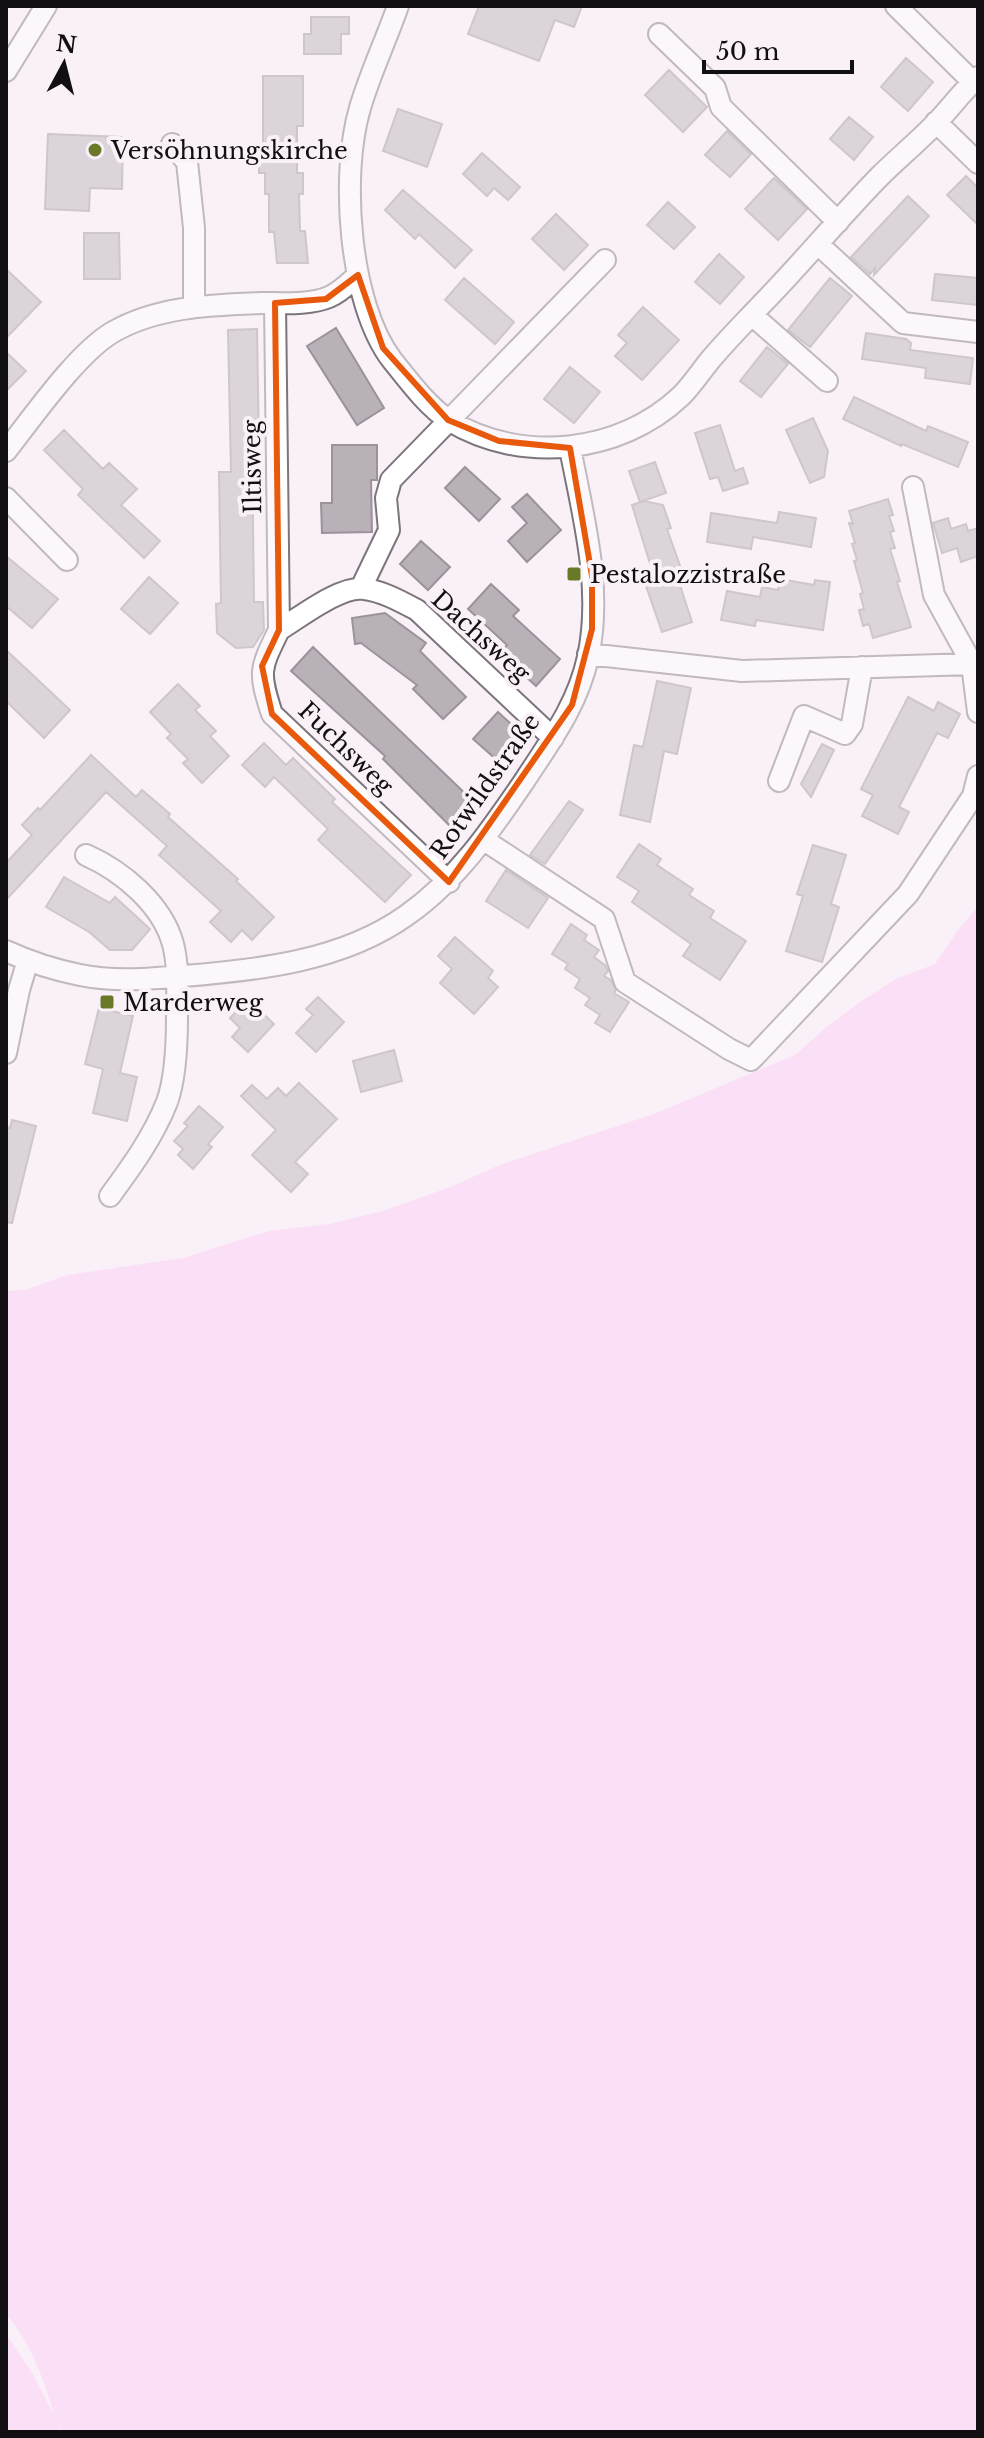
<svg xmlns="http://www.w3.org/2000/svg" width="984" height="2438" font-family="'Libre Baskerville',serif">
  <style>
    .green { fill: #facbf6 }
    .building { fill: #b9b1b8; stroke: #9b929a; stroke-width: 2 }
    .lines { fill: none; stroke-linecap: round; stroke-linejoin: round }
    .minor-casing { stroke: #7c757c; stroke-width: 24 }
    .minor { stroke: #fff; stroke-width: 20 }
    .marked { fill: none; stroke: #e8590c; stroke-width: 6; stroke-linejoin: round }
    .poi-dot { fill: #6a7927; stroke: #f9f0f8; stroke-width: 3 }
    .labels { text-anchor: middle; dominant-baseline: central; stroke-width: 8; stroke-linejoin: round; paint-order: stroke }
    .poi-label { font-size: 24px; fill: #110f11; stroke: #f9f0f8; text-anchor: start }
    .street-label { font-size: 24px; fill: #110f11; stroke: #f9f0f8 }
  </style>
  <rect width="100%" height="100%" fill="#f9f0f8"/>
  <!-- green -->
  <path class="green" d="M978 907V2432H63L59 2427 60 2432H6V2334L31 2371 55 2417C44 2380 31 2343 6 2314V1291L25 1290 67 1275 183 1258 269 1231 329 1224 383 1211 453 1186 497 1166 654 1114 795 1055 829 1025 863 1000 896 979 935 964 958 930Z"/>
  <!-- building -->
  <path class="building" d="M479 6H582L574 27 555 20 539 61 468 34Z
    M311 17H349V34H341V54H304V34H311Z
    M906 58 933 82 908 111 881 87Z
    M669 70 707 107 683 132 645 95Z
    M263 76H303V126H297V173H303V194H299L300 231H305L308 263H277L274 232H269V194H265V173H259V155H263Z
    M398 109 442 124 427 167 383 151Z
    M849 117 873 137 854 160 830 139Z
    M727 131 751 154 730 177 705 155Z
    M48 134 123 137 122 189 90 188 89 211 45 209Z
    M482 153 520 187 508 200 494 188 487 196 463 174Z
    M966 176 978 188V225L947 195Z
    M774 178 807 209 778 240 745 209Z
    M403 190 472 250 455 268 419 234 415 239 385 210Z
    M908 196 929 216 874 275 875 268 870 274 851 257Z
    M668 202 695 227 674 249 647 225Z
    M556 214 588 245 564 270 532 239Z
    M84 233H119L120 279H84Z
    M719 254 744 277 720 304 695 282Z
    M6 269 41 302 6 338Z
    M935 274 978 278 977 305 932 300Z
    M464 278 514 322 495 344 445 300Z
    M830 278 852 296 810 347 788 330Z
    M643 307 679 340 642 380 615 356 627 343 618 335Z
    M336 328 384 408 357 425 307 346Z
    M257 329 259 447 252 448 254 602H263L264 630 253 647 236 648 217 633 216 604 221 603 219 472H231L228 330Z
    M866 333 906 339 911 343 910 350 973 358 970 384 925 378 926 368 862 359Z
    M767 347 788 364 761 397 740 381Z
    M6 352 26 371 6 391Z
    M570 367 600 392 574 423 544 399Z
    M854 397 926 431 928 426 968 442 958 467 902 444 901 446 843 419Z
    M813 418 828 451 824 477 810 483 786 430Z
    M720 425 735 471 743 468 748 483 723 491 718 477 710 479 695 433Z
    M64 430 103 469 109 463 137 489 121 505 160 541 144 558 78 495 83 489 44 450Z
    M332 445H377V480H371L372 532 322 533 321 503H332Z
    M655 462 666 493 640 502 629 471Z
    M465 467 500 499 479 521 445 488Z
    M527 494 561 530 527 562 508 541 527 523 512 507Z
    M888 499 893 515 889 516 894 531 890 532 895 548 890 549 900 581 897 582 911 627 873 638 869 624 863 626 859 610 864 609 860 594 863 593 854 561 857 560 852 544 855 543 849 523 853 524 849 511Z
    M644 501 663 505 671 528 667 529 683 574 677 576 692 622 662 632 646 586 656 583 632 505Z
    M779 512 816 518 811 547 753 537 751 549 707 542 711 513 777 523Z
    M948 518 951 529 966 524 968 531 978 528V556L961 562 957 548 942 553 933 523Z
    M421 541 450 567 428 590 400 564Z
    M6 556 58 599 32 628 6 606Z
    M149 577 178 603 150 634 121 609Z
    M780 579 814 585 815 580 830 582 823 630 756 620 755 626 721 620 727 591 760 597 762 587 778 590Z
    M491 584 519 610 513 616 560 659 536 686 500 653 507 645 468 609Z
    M385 613 426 643 420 651 466 697 443 719 413 689 417 685 361 643 355 644 352 618Z
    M313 647 474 802 450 826 383 759 385 756 291 671Z
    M6 650 70 710 44 738 6 701Z
    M657 681 691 688 677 754 664 751 650 822 620 815 634 745 643 747Z
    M178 684 200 706 195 710 216 731 210 736 229 756 202 783 183 763 188 759 167 738 171 734 150 712Z
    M908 697 934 711 938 702 960 714 948 738 937 733 899 807 909 812 898 834 862 816 873 795 861 789Z
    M498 712 522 734 498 761 473 739Z
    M264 743 286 765 293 758 335 799 332 802 411 875 385 902 318 840 328 829 274 777 265 787 242 765Z
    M822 744 834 750 811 797 801 784Z
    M91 755 136 797 142 790 170 814 168 817 238 879 236 881 274 917 252 940 242 930 231 942 210 922 221 911 159 855 167 846 106 792 6 900V863L32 835 22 825 38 808 40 810Z
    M569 801 583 810 545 864 530 855Z
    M639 844 661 859 657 865 693 889 689 895 714 911 710 918 746 941 720 980 683 956 691 944 632 902 639 891 617 877Z
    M813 845 846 855 831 904 839 907 822 962 786 951 803 896 797 894Z
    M506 870 548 898 528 928 486 901Z
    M64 877 110 903 115 897 150 929 132 950H110L89 932 46 907Z
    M571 924 587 935 584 940 599 950 594 957 605 965 608 971 604 976 611 980 616 990 614 993 629 1002 610 1032 595 1023 600 1015 585 1005 590 998 575 988 580 979 565 969 568 964 552 954Z
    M455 937 493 971 488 978 498 987 474 1014 440 983 452 969 438 956Z
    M318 997 344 1022 316 1052 296 1033 313 1015 306 1009Z
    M248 999 274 1024 248 1052 232 1037 240 1028 230 1018Z
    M99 1008 133 1016 120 1073 137 1077 127 1121 93 1113 103 1069 85 1064Z
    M394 1050 402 1081 361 1092 353 1061Z
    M299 1083 337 1119 295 1162 308 1174 291 1192 252 1155 276 1130 241 1096 252 1085 267 1099 278 1088 286 1096Z
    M199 1106 223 1127 208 1144 212 1147 193 1169 178 1155 183 1149 174 1141 188 1126 184 1123Z
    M12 1120 36 1126 12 1223 6 1222V1127L10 1128Z"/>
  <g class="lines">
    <!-- minor casing -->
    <g class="minor-casing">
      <path id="minor" d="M398 6C386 40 370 74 360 108 340 175 349 304 392 360 408 380 428 407 450 421 521 464 620 454 681 396 692 385 701 371 711 359 727 340 744 323 761 305 802 263 839 218 880 176 898 158 919 141 937 122 951 107 963 91 978 77
        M896 6 973 82
        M659 34 715 88 721 107 838 222
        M6 71 46 6
        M936 122 978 163
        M172 144 187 162 194 228V307
        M818 244 903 323 978 332
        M275 303 279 630C260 669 258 671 272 714L449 882
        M752 315 827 381
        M6 451C33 417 77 353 113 332 158 306 212 305 262 303 283 303 310 305 329 297 341 292 349 283 358 275
        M913 487 934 595 972 664 978 712
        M6 498 67 560
        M361 588 389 530 386 498 391 480 605 260
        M279 630C299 618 341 585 364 589 382 591 400 601 417 610L553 738
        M588 654 742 671 972 664 978 669
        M779 781 804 716 845 734 852 724 862 667
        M484 840 604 919 625 982 729 1049 751 1060 908 894 973 796 978 776
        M86 855C122 871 162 904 173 944 179 967 177 993 177 1017 177 1043 176 1077 167 1102 153 1137 132 1166 110 1196
        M6 951C30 962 55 970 80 975 114 982 149 979 183 976 259 970 343 961 407 915 457 880 491 830 525 780 551 740 578 704 588 657 603 588 583 516 570 448
        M6 1053 19 990 28 960"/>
    </g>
    <!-- minor -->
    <use href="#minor" class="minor"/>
  </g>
  <!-- marked area -->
  <path d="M0 0H984V2438H0ZM358 275 383 348 448 420 499 441 570 448 592 576V629L572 705 449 882 272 714 262 666 279 630 275 303 326 299Z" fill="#f9f0f8" fill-opacity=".55" fill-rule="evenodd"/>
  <path class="marked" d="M358 275 383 348 448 420 499 441 570 448 592 576V629L572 705 449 882 272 714 262 666 279 630 275 303 326 299Z"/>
  <!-- markers -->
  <g class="poi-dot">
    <circle cx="95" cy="150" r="8"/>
    <rect x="566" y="566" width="16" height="16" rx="4"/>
    <rect x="99" y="994" width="16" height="16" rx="4"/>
  </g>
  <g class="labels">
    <!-- poi labels -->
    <g class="poi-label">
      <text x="111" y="150">Versöhnungskirche</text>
      <text x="590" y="574">Pestalozzistraße</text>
      <text x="123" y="1002">Marderweg</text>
    </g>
    <!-- street labels -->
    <g class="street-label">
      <text transform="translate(252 467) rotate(-91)">Iltisweg</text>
      <text transform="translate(481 636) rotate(42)">Dachsweg</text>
      <text transform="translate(346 748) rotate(44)">Fuchsweg</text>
      <text transform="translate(485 786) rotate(-55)">Rotwildstraße</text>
    </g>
  </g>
  <!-- border -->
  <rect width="984" height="2438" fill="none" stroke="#110f11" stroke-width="16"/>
  <!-- north arrow -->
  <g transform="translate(64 64) rotate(7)" stroke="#f9f0f8" stroke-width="6" paint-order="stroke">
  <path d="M0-6L14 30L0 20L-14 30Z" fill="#110f11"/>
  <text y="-12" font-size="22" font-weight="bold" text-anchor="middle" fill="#110f11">N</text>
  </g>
  <!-- scale -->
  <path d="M704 60v12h148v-12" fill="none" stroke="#110f11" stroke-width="4"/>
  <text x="716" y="60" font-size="24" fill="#110f11" stroke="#f9f0f8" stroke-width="6" paint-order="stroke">50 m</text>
</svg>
